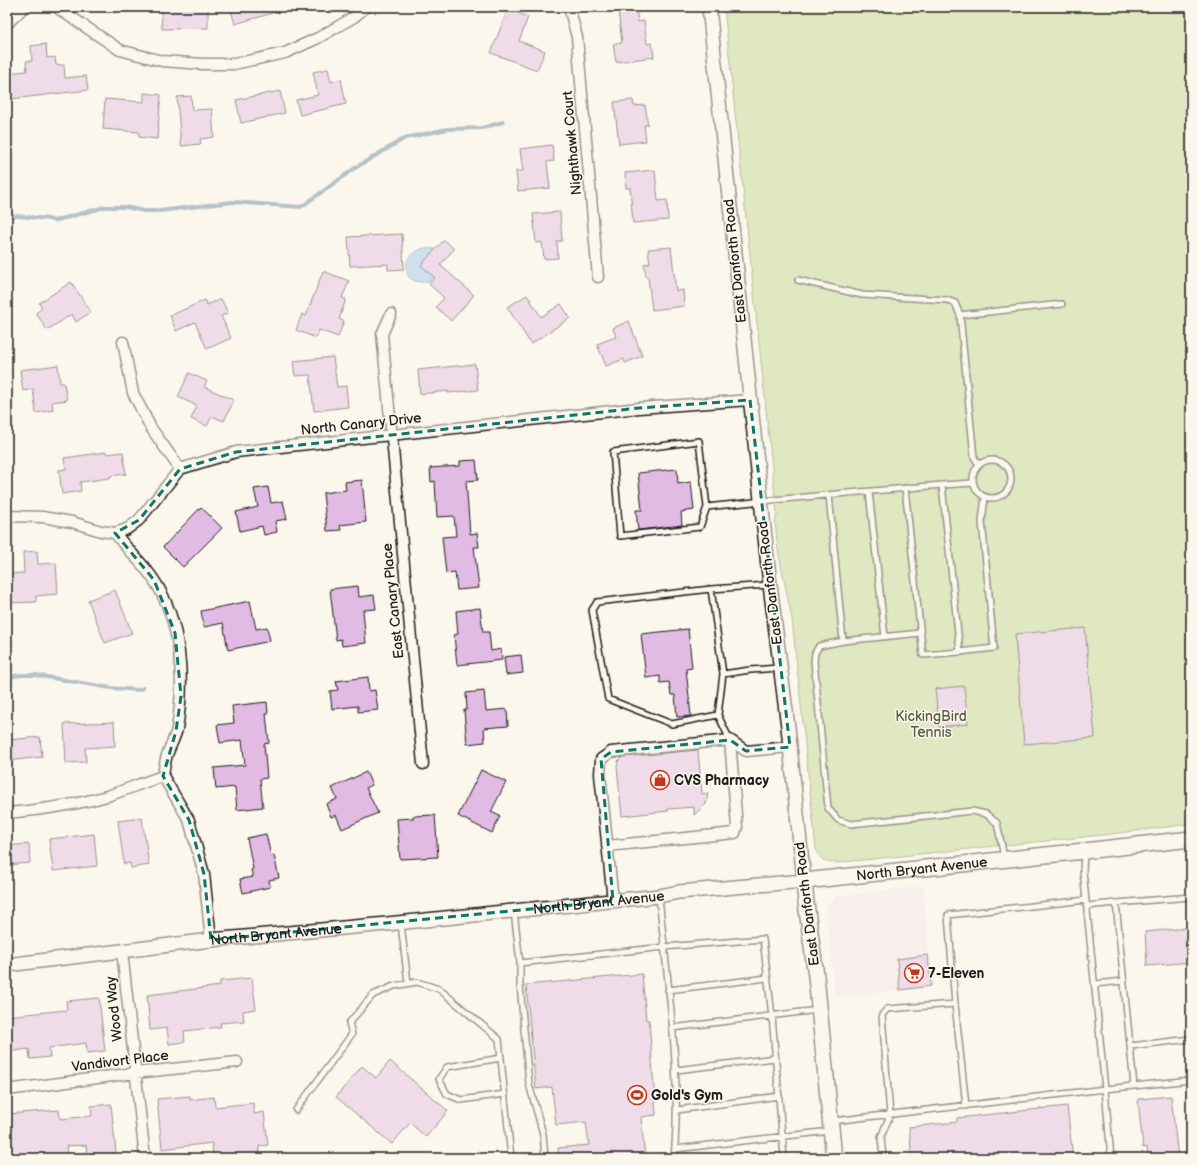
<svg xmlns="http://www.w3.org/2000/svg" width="1198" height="1165" font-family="'Balsamiq Sans',sans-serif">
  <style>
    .built { fill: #f4e5ea }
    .green { fill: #bcd48a; stroke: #6c7853 }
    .water { fill: #94c5f0; stroke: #64819b }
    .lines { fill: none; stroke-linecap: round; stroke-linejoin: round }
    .stream { stroke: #64819b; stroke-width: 4 }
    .building { fill: #e2bbe4; stroke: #1c1c1c }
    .service-casing { stroke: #1c1c1c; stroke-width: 8 }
    .minor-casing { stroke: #1c1c1c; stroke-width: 13 }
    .tertiary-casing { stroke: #1c1c1c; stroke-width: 16 }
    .secondary-casing { stroke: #1c1c1c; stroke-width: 18 }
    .service { stroke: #fbf7ec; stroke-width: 5 }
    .minor { stroke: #fbf7ec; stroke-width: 10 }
    .tertiary { stroke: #fbf7ec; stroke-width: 13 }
    .secondary { stroke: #fbf7ec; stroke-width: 15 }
    .marked { fill: none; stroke: #0f766e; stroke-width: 3; stroke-dasharray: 8 5; stroke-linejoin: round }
    .labels { text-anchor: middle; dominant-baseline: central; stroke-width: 3; stroke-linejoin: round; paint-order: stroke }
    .street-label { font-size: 14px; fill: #1c1c1c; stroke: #fbf7ec }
    .park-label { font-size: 14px; fill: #545c42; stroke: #fbf7ec }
    .poi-label { font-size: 14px; font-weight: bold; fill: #1c1c1c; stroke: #fbf7ec; text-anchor: start }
  </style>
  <rect width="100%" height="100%" fill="#fbf7ec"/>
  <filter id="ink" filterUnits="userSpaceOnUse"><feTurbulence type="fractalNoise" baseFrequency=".025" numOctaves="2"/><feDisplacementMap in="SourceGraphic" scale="8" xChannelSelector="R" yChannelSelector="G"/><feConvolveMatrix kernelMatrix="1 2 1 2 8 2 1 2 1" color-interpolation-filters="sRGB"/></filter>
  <g filter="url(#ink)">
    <!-- built -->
    <path class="built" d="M923 886 932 987 835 998 826 908 830 901 837 896Z"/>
    <!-- green -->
    <path class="green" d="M724 7H1191V824L1103 835 834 863C823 862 820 859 816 849L792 619 778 550 775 521 777 515Z"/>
    <!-- water -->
    <path class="water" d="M424 248 435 249 442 260C441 264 441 270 439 273 434 282 419 285 411 279 408 277 407 274 407 271 404 258 413 252 424 248Z"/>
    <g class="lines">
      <!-- stream -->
      <path class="stream" d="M7 215 49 219 54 221 105 207H125L144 211H159L232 202 301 207 355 168 405 138 448 129 482 128 503 122
        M7 677 21 675H35L111 688 138 690 143 688"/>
    </g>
    <!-- building -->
    <path class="building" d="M208 7V28L162 29 161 8Z
      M230 7H283V10L235 24Z
      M636 8 638 22 644 21 647 44 652 43 654 57 616 62 613 44 622 43 618 10Z
      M508 9 528 17 519 41 545 51 537 70 491 53Z
      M46 44 47 58 55 57 56 65H64L65 78 86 76 88 90 11 99 8 73 27 71 26 61H32L31 46Z
      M328 69 331 82 341 79 346 104 300 115 296 100 318 95 313 72Z
      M280 91 285 113 241 123 236 100Z
      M144 93 161 95 157 139 139 137V132L103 129 105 99 144 102Z
      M191 96 192 110 212 109 214 137 200 139 201 144 181 146 177 97Z
      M633 100 634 106 645 105 648 125H644L646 141 619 144 614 102Z
      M552 145 554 161 547 162 550 188 518 191 516 171H523L520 149Z
      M655 170 658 201 667 200 668 220 633 223 630 188H626L625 173Z
      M560 212 562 241H557L558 258 544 259 542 242 536 243 533 214Z
      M402 234 404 269 388 270V264L350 266 348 237Z
      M444 240 454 249 440 265 474 295 451 321 436 307 444 298 429 284 435 278 421 265Z
      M671 247 676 291 683 290 684 306 652 310 648 277H646L644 264 650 263 648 249Z
      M323 271 349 281 342 298 346 299 339 319 344 321 338 337 319 330 316 338 296 330 302 314 306 316Z
      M71 282 91 312 76 322 72 314 47 330 36 313 42 308 39 303Z
      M527 295 541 317 561 304 570 318 531 344 507 307Z
      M221 299 228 313 221 316 231 338 207 349 195 322 176 331 170 316 205 300 207 305Z
      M629 321 642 356 625 363 624 359 606 366 597 344 616 337 613 328Z
      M333 357 337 387 346 386 348 407 314 411 310 375 295 376 293 361Z
      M475 364 478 390 448 393V391L420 394 418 370Z
      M58 365 60 383H64L67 400 52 402 53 410 36 413 33 389 23 391 20 370Z
      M189 373 207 381 204 387 234 400 224 421 212 416 207 426 191 419 197 406 178 397Z
      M106 452 107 454 123 452 126 474 110 476V478L80 482 81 491 62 494 59 470 66 469 64 458Z
      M476 460 478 480 466 481 470 534 477 533 479 547H474L479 588 457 590 455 572 446 573 442 537 456 536 454 516 437 517 435 481 431 482 430 468 460 466V461Z
      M677 469 678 484 691 482 694 510 681 512 682 525 638 530 636 510H642L638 473Z
      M362 480 366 522 340 525 341 530 327 531 323 493 346 490 345 482Z
      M268 487 271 503 283 501 287 519 275 521 277 532 264 535 262 526 240 531 236 512 258 507 254 489Z
      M201 507 222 528 183 567 163 547Z
      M37 551 38 564 56 563 58 594 36 596V602L8 603 7 574 24 573 23 552Z
      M358 586 359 597 374 595 376 609 363 610 366 643 342 646 341 639 336 640 330 589Z
      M115 590 132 633 105 643 88 600Z
      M250 601 256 629 267 627 270 641 228 650 223 623 204 627 201 611Z
      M480 608 483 632H489L491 651 501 649 502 660 457 665 454 635 458 634 456 611Z
      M1085 628 1095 738 1024 744 1015 634Z
      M688 629 692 668 686 669 691 716 677 717 675 695H671L669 682 660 683V676L646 678 641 634Z
      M521 655 523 673 506 675 504 657Z
      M368 677 369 691 375 690 378 710 358 712V706L332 709 330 691 338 690 336 681Z
      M964 686 968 724 939 727 935 689Z
      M484 691 486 711 507 709 508 726 484 728 485 742 467 744 464 710H467L466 693Z
      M267 702 268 714H266L269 743 264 744 267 778 260 779 263 807 237 810 235 787 216 789 214 768 245 765 242 740 220 743 217 725 234 723 232 706Z
      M114 722 115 746 85 748 86 762 66 763 64 724Z
      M40 737 42 757 7 761V740Z
      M698 750 702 794 708 793 707 800 706 804 694 815V807L668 809V811L622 816 617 767 618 761 622 757Z
      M481 770 506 782 491 812 500 816 492 833 458 816Z
      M366 772 372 785 366 788 378 813 342 829 336 815 331 817 326 804 337 799 332 788Z
      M435 815 438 857 400 859 397 819 413 818V816Z
      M142 818 149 865 131 868 130 863 124 864 118 821Z
      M94 834 97 866 53 871 49 839Z
      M266 834 271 856 274 855 279 878 269 880 270 887 243 893 240 879 253 877 251 870 253 869 247 838Z
      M29 844 30 863 7 865V846Z
      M1187 928 1189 946H1191V962L1147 966 1145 932Z
      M928 955 931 986 900 990 897 959Z
      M642 974 646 1020H649L656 1115 641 1117 645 1158H559L558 1148 589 1145 586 1122 556 1125 552 1087 536 1089 526 985Z
      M252 978 256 1009 243 1011 244 1021 220 1023 221 1027 184 1031 185 1042 169 1044 167 1028 150 1030 147 995 220 986V981Z
      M99 998 105 1051 87 1053 86 1043 49 1048 50 1057 30 1059 29 1049 7 1052V1016L67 1010 66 1001Z
      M390 1061 448 1111 426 1137 410 1123 392 1144 336 1097 362 1066 376 1078Z
      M190 1096V1100L214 1097 215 1107 253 1103 254 1114 264 1112 268 1145 259 1146 260 1158H213L212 1143 162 1149 157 1099Z
      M1171 1096 1178 1158H1148L1147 1147 1143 1148 1138 1099Z
      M111 1104 116 1153 87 1156 86 1145 66 1146 67 1158H7V1114L59 1110 60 1119 92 1116 91 1106Z
      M1067 1106 1073 1158H912L909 1127 957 1122V1118Z"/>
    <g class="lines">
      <!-- service casing -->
      <g class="service-casing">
        <path id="service" d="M798 280 862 295 947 300 955 303 960 315
          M973 479a19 19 0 1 1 38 0a19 19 0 1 1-38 0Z
          M979 465 974 457 960 315 1062 304
          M942 485 973 483
          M869 492 885 637
          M829 495 843 641 920 633
          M707 507 700 527 620 536 613 452 699 441 707 507C785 498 864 492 942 485L960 652 923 655 905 488
          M770 585 711 589 723 674 750 670 779 668
          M711 589 597 602 592 610 608 699 672 724 718 715
          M843 641 819 646 815 653 814 661 828 808 838 820 851 824 972 811 986 814 997 823 1004 857
          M960 652 994 648 982 521 985 497
          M723 674 718 715 730 740
          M659 896C667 983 682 1070 674 1158
          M1087 906 1116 903
          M514 911 520 963V985L529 1084 543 1134 545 1158
          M401 924 408 983
          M520 963 664 947 763 939 772 1016 784 1158
          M1095 984 1124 981
          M668 990 767 978
          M955 1004 966 1106
          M672 1028 818 1010
          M1130 1046 1191 1039
          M501 1058 447 1067 439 1079 447 1094 461 1100 505 1094
          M676 1070 775 1058
          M1134 1086 1116 903 1191 897
          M296 1110 352 1034 349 1023 373 995 394 986 417 982 439 989 499 1039 511 1158
          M677 1110 779 1096
          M833 1121 1105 1089 1083 871 1084 852
          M675 1149 830 1131
          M883 1158 881 1137 890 1115 882 1015 887 1009 955 1004 948 915 1086 900
          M1111 1158 1105 1089 1191 1080"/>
      </g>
      <!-- minor casing -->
      <g class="minor-casing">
        <path id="minor" d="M56 7 120 50 162 61 203 64H234L285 53 318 38 354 17 366 7
          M569 7 577 37 598 277
          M7 24 24 7
          M391 314 382 334 423 764
          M123 342 133 393 151 428 180 469
          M7 516 42 517 72 522 101 531 115 533 127 529 139 520 180 469 236 452 639 408 750 400
          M115 533C127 550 143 563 154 580 182 623 185 680 177 729 175 738 170 746 167 755 165 761 164 769 163 776L189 820 204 874 211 940
          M7 813C41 810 75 805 107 796 126 790 144 782 163 776
          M607 846 735 833 737 827 730 740
          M613 901 600 774 601 759 611 752 730 740 746 751 790 747
          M122 951 145 1158
          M7 1090 135 1073 237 1062"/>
      </g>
      <!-- tertiary casing -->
      <g class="tertiary-casing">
        <g id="tertiary">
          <path id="s1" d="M7 965 211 940 387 924 659 896 679 892 804 881 788 727 770 585 709 7"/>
        </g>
      </g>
      <!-- secondary casing -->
      <g class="secondary-casing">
        <g id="secondary">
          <path id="s2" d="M834 1158 816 976 806 903 804 881 1084 851 1191 839"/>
        </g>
      </g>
      <!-- service -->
      <use href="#service" class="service"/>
      <!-- minor -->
      <use href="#minor" class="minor"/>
      <!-- tertiary -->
      <use href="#tertiary" class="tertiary"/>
      <!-- secondary -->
      <use href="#secondary" class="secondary"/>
    </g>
  </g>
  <!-- marked area -->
  <path d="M0 0H1198V1165H0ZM750 400 790 747 746 751 730 740 611 752 601 759 613 901 211 940 204 874 189 820 163 776 176 731 181 696 175 633 154 580 115 533 139 520 180 469 236 452 639 408Z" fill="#fbf7ec" fill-opacity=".55" fill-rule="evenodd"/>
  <path class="marked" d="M750 400 790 747 746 751 730 740 611 752 601 759 613 901 211 940 204 874 189 820 163 776 176 731 181 696 175 633 154 580 115 533 139 520 180 469 236 452 639 408Z"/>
  <!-- icons -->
  <defs>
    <g id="shop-ring" transform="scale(1)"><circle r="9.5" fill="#fbf7ec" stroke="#c8321e" stroke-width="1.5"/><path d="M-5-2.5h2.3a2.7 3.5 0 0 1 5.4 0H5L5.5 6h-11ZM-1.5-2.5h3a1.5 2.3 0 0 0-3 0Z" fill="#c8321e"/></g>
    <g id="supermarket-ring" transform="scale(1)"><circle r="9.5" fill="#fbf7ec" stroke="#c8321e" stroke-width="1.5"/><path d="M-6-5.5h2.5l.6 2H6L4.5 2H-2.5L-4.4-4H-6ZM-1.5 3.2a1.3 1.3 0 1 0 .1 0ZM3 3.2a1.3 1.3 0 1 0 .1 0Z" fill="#c8321e"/></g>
    <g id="stadium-ring" transform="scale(1)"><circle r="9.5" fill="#fbf7ec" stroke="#c8321e" stroke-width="1.5"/><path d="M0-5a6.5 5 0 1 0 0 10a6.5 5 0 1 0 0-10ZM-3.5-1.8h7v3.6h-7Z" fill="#c8321e"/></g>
  </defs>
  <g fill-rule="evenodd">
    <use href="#shop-ring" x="660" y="780"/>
    <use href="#supermarket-ring" x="914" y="973"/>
    <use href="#stadium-ring" x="637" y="1095"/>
  </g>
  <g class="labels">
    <!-- street labels -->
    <g class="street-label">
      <text transform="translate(572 143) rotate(-95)">Nighthawk Court</text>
      <text transform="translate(735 261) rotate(-96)">East Danforth Road</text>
      <text transform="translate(361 424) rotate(-6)">North Canary Drive</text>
      <text transform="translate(770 583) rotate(-97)">East Danforth Road</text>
      <text transform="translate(393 601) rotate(-96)">East Canary Place</text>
      <text stroke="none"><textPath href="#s2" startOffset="397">North Bryant Avenue</textPath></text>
      <text stroke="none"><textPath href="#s1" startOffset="595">North Bryant Avenue</textPath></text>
      <text transform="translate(807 904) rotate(-97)">East Danforth Road</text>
      <text stroke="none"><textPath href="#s1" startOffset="271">North Bryant Avenue</textPath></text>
      <text transform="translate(114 1009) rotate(-96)">Wood Way</text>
      <text transform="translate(120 1061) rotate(-7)">Vandivort Place</text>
    </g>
    <!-- park labels -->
    <g class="park-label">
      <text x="931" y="716">KickingBird<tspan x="931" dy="16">Tennis</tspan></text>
    </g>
    <!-- poi labels -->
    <g class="poi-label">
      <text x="674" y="780">CVS Pharmacy</text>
      <text x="928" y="973">7-Eleven</text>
      <text x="651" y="1095">Gold's Gym</text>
    </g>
  </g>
  <!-- margin -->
  <rect width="1198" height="1165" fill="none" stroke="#fbf7ec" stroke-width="24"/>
  <rect x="12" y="12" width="1174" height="1141" fill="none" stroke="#1c1c1c" stroke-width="1.5" filter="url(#ink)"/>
</svg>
